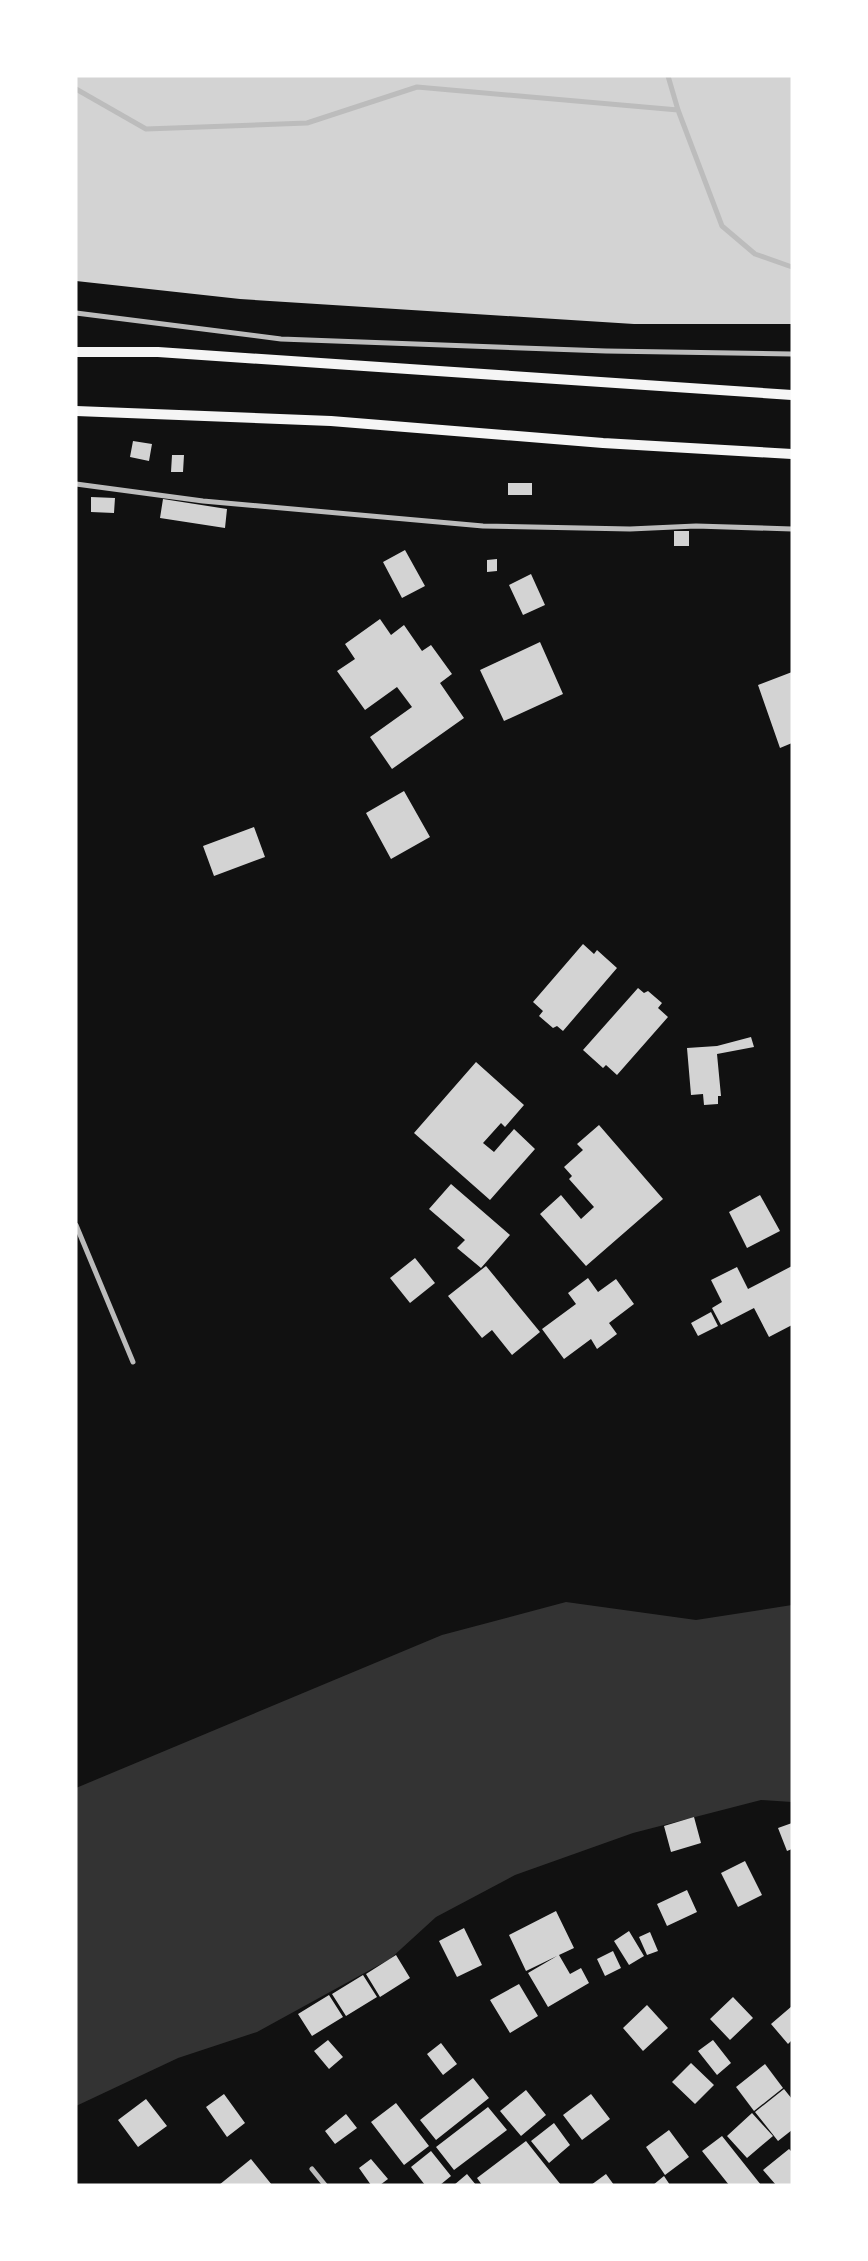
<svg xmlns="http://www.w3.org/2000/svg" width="868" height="2261" font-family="Inter,sans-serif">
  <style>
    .water { fill: #333 }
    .building { fill: #d3d3d3 }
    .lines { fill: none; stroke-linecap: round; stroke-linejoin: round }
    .minor { stroke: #bcbcbc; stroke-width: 5 }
    .secondary { stroke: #f5f5f5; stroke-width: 10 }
  </style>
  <rect width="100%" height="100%" fill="#111"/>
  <!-- water -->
  <path class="water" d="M566 1602 696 1620 792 1605V1802L761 1800 633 1833 515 1875 436 1917 390 1959 257 2032 178 2058 76 2106V1788L442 1635Z"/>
  <!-- building -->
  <path class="building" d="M76 76H792V324H634L240 299 76 281Z
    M133 441 152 444 149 461 130 457Z
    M172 455H184L183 472H171Z
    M508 483H532V495H508Z
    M91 497 115 498 114 513 91 512Z
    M163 499 227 509 225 528 160 518Z
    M674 531H689V546H674Z
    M405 550 425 586 402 598 383 562Z
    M497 559V571L487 572V560Z
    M531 574 545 605 523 615 509 585Z
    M380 619 391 635 404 625 422 651 431 645 452 674 440 683 464 718 392 769 370 737 412 707 397 687 365 710 337 671 355 659 345 644Z
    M540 642 563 694 504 721 480 670Z
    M792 672V743L780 748 758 685Z
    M404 791 430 837 391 859 366 813Z
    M254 827 265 857 214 876 203 846Z
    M583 944 594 954 597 950 617 968 563 1031 557 1026 553 1028 539 1016 543 1011 533 1002Z
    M638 988 644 993 648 991 662 1003 658 1008 668 1017 617 1075 606 1065 603 1068 583 1050Z
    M751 1037 754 1047 717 1054 721 1096H718V1104L704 1105 703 1094 691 1095 687 1048 717 1046Z
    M476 1062 524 1105 505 1127 501 1123 483 1143 494 1152 514 1129 535 1149 490 1200 414 1133Z
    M599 1125 663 1199 586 1266 540 1214 561 1195 581 1219 594 1207 569 1179 572 1176 564 1167 583 1150 577 1144Z
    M451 1184 510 1235 481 1268 457 1248 465 1240 429 1209Z
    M760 1195 780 1231 747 1248 729 1212Z
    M415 1258 435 1283 410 1303 390 1278Z
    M486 1266 540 1332 512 1355 492 1330 482 1338 448 1296Z
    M792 1266V1325L769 1337 754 1308 721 1325 712 1308 722 1302 711 1280 737 1267 748 1289Z
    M588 1278 598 1292 616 1279 634 1304 609 1323 617 1334 597 1349 591 1339 564 1359 542 1329 576 1304 568 1293Z
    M711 1312 718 1326 698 1336 691 1323Z
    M694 1817 701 1843 671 1852 664 1826Z
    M792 1823V1849L787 1851 778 1828Z
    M745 1861 762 1895 738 1907 721 1873Z
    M687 1890 697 1912 667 1926 657 1904Z
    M556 1911 574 1948 559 1955 570 1974 581 1968 589 1983 548 2007 528 1973 557 1956 526 1971 509 1935Z
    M464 1928 482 1965 457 1977 439 1941Z
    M629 1931 644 1956 629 1965 614 1941Z
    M650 1932 658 1951 647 1955 639 1937Z
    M613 1951 621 1968 605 1976 597 1959Z
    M396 1955 410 1978 380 1997 366 1974Z
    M363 1975 377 1997 346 2016 332 1994Z
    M519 1984 538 2016 510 2033 490 2000Z
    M329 1995 343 2017 312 2036 298 2014Z
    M733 1997 753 2018 730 2040 710 2019Z
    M647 2005 668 2028 643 2051 623 2028Z
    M792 2006V2040L788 2044 771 2024Z
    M328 2040 343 2057 329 2069 314 2051Z
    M713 2040 731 2063 717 2075 698 2051Z
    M441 2043 457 2064 443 2075 427 2054Z
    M691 2063 714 2085 695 2104 672 2082Z
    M765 2064 783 2088 754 2111 736 2087Z
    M473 2078 489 2098 436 2140 420 2120Z
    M784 2089 792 2099V2130L778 2141 755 2112Z
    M526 2090 546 2115 521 2136 500 2111Z
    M224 2094 245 2123 227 2137 206 2107Z
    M591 2094 610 2119 582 2140 563 2115Z
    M146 2099 167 2126 138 2147 118 2120Z
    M396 2103 429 2146 404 2165 371 2122Z
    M488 2107 507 2130 454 2170 436 2147Z
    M752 2113 773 2136 747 2158 727 2136Z
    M346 2114 357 2128 335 2144 325 2131Z
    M554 2123 570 2145 549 2163 531 2141Z
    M669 2130 689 2157 665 2175 646 2147Z
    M722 2136 761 2185H729L702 2151Z
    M526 2141 561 2185H482L477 2178Z
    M789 2149 792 2152V2185H776L763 2170Z
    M431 2151 451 2176 440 2185H425L411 2167Z
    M251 2159 272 2185H219Z
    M371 2159 388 2179 380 2185H371L359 2168Z
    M467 2174 476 2185H454Z
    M606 2174 614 2185H591Z
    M664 2176 670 2185H653Z"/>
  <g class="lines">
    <!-- minor -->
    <path class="minor" d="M668 76 678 110 722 226 755 254 792 267
      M76 89 146 129 307 123 417 87 678 110
      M76 313 281 339 606 351 792 354
      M76 484 203 501 483 526 630 529 696 526 792 529
      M76 1225 133 1362
      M312 2169 325 2185"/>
    <!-- secondary -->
    <path class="secondary" d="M76 352H158L792 395
      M76 411 331 421 603 443 792 454"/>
  </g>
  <!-- border -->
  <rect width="868" height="2261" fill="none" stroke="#ffffff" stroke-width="155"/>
</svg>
